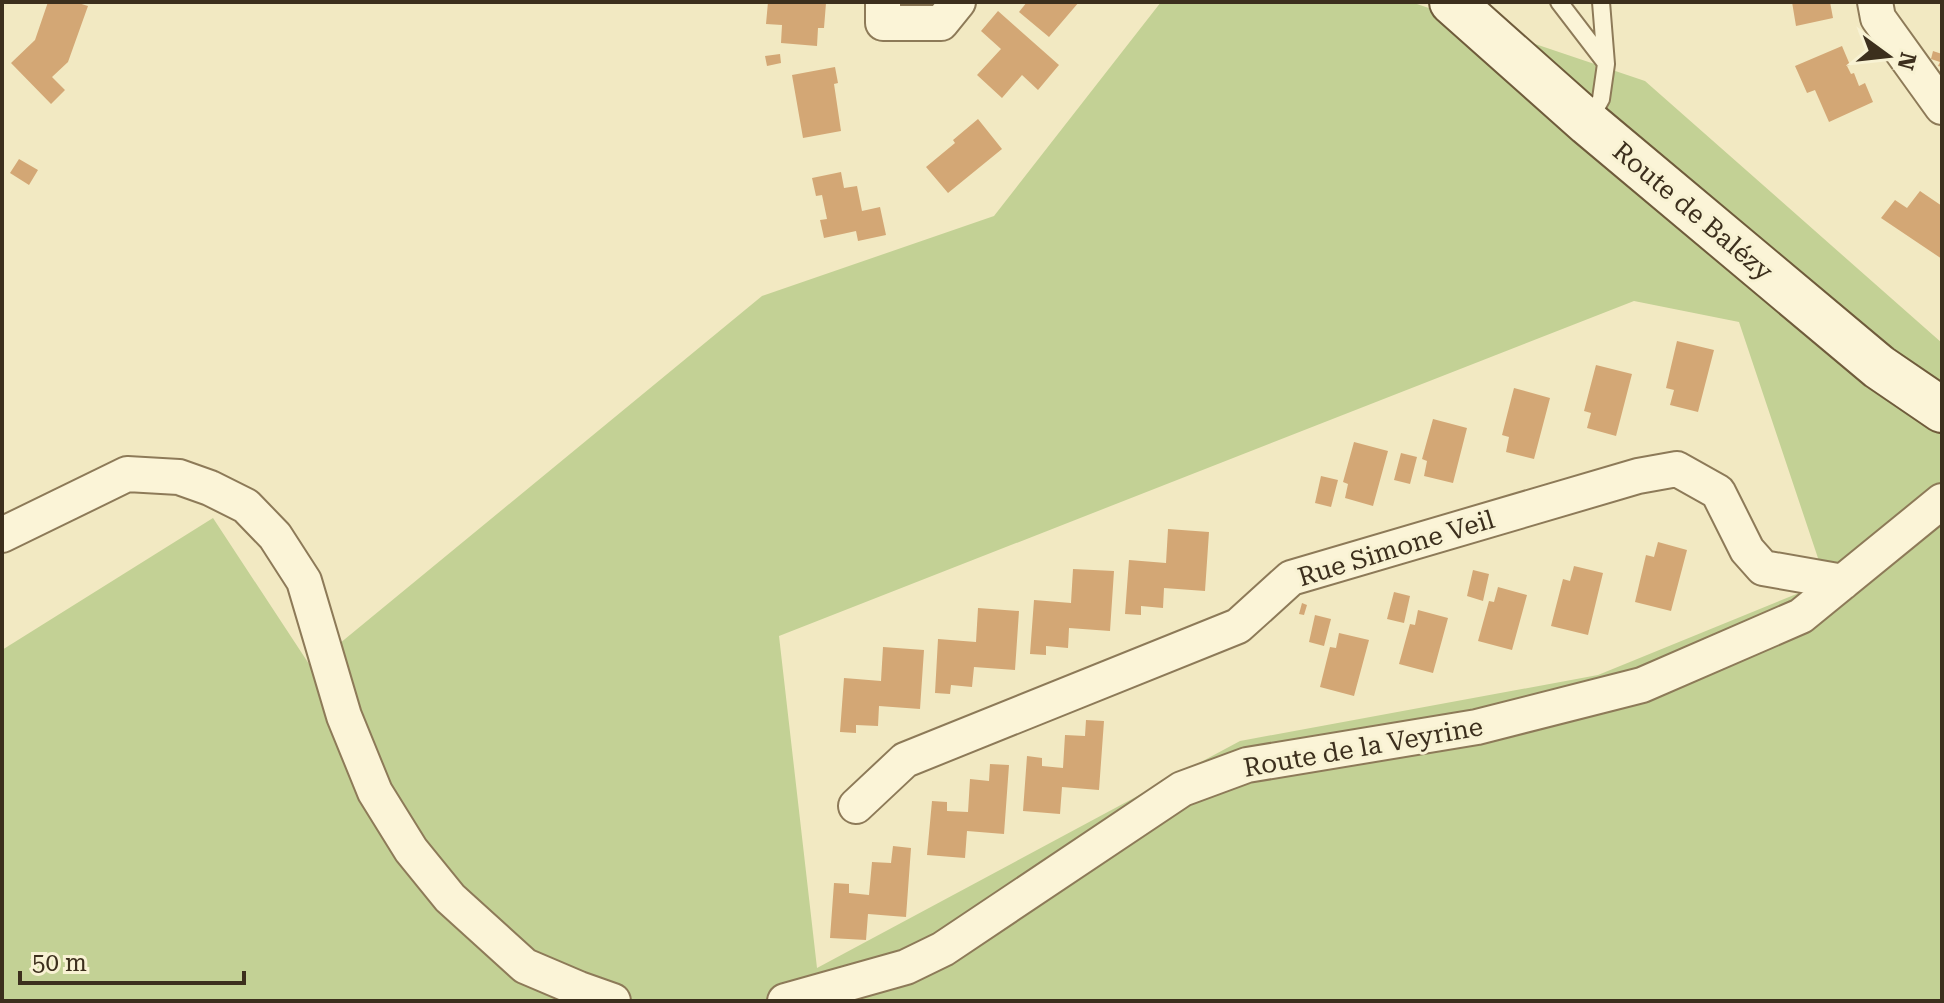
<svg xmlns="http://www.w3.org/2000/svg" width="1944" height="1003" font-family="'Roboto Serif',serif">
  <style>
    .green { fill: #c3d195; fill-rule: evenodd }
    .building { fill: #d3a775 }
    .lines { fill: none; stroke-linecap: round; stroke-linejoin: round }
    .service-casing { stroke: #8d7a58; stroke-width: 20 }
    .minor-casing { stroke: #8d7a58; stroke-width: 38 }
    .secondary-casing { stroke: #6f5b3b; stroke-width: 48 }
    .service { stroke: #fbf4d7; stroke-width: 16 }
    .minor { stroke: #fbf4d7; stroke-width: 34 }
    .secondary { stroke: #fbf4d7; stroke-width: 44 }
    .labels { text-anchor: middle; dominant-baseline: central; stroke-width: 6; stroke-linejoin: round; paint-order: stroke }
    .street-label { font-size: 26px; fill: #3c2f1d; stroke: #f8f2d3 }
  </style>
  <rect width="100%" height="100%" fill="#f2e9c2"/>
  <!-- green -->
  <path class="green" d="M1161 2H1411L1645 81 1942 343V1001H2V650L213 518 311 667 762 296 994 216ZM1634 301 1739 322 1826 582 1598 675 1240 741 817 968 779 636Z"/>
  <!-- building -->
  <path class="building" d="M48 2H75L88 6 68 62 52 77 65 90 51 104 11 63 35 40Z
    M768 2 826 3 824 28H818L817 46 781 43 782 25 766 24Z
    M1027 2H1079L1049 37 1019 12Z
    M1792 2H1830L1833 18 1796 26Z
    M998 11 1059 65 1038 90 1022 75 1002 98 977 75 1001 49 981 31Z
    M1842 46 1850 65 1847 66 1851 74 1854 73 1859 86 1865 83 1873 102 1829 122 1815 90 1807 93 1795 66Z
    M1933 51 1942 54V67L1938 66 1940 62 1931 59Z
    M780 54 781 63 767 66 765 56Z
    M835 67 838 83 834 84 841 131 803 138 792 75Z
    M978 119 1002 149 948 193 926 167 955 143 953 140Z
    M19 159 38 170 29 185 10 173Z
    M841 172 844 188 857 186 862 211 880 207 886 235 858 241 856 231 824 238 820 220 827 219 822 195 816 196 812 178Z
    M1920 191 1942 206V259L1881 218 1895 200 1907 208Z
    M1677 341 1714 350 1698 412 1670 405 1674 390 1666 388Z
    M1596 365 1632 374 1616 436 1587 428 1591 413 1584 411Z
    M1514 388 1550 398 1534 459 1506 452 1509 437 1502 435Z
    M1433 419 1467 428 1453 483 1424 476 1427 461 1422 459Z
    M1354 442 1388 451 1373 506 1345 498 1348 484 1343 482Z
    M1401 453 1417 457 1410 484 1394 480Z
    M1321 476 1338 480 1331 507 1315 503Z
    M1168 529 1209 532 1205 591 1164 588 1163 608 1141 606V615L1125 614 1129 560 1166 563Z
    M1658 542 1687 550 1671 611 1635 602 1646 555 1654 557Z
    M1574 566 1603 573 1588 635 1551 626 1563 579 1570 581Z
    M1073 569 1114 571 1110 631 1069 628 1068 648 1046 646V655L1030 654 1034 600 1071 603Z
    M1473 570 1489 574 1483 601 1467 596Z
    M1498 587 1527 595 1512 650 1478 641 1489 601 1494 602Z
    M1394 592 1410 596 1404 623 1387 619Z
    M1302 603 1307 605 1304 615 1299 614Z
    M978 608 1019 611 1015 670 974 667 972 687 951 685 950 694 935 693 938 639 976 642Z
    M1418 610 1448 618 1433 673 1399 664 1410 624 1415 625Z
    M1315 615 1331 619 1324 646 1309 642Z
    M1339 633 1369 640 1354 696 1320 687 1330 647 1336 648Z
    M883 647 924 650 920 709 879 706 878 726 856 725V733L840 732 844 678 881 681Z
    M1086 720 1104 721 1099 790 1062 787 1060 814 1023 811 1027 756 1042 758V766L1063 768 1065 735 1085 736Z
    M990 764 1009 765 1004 834 967 831 965 858 927 855 932 801 947 802V811L968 812 970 779 989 781Z
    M893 846 911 848 906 917 868 914 866 940 830 938 834 883 849 884V893L869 895 872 862 891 863Z"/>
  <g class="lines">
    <!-- service casing -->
    <g class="service-casing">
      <path id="service" d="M1559 2 1605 62
        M1589 121 1601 99 1606 64 1601 2"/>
    </g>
    <!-- minor casing -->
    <g class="minor-casing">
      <path id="minor" d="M883 2V23H941L958 2
        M1875 2 1878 18 1942 107
        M2 535 127 474 179 477 210 488 246 506 275 536 304 581 344 716 375 792 411 850 450 898 525 966 579 989 613 1001
        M856 806 905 760 1238 626 1291 578 1638 476 1677 469 1718 492 1747 550 1763 568 1843 582
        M785 1001 906 967 943 949 1182 789 1247 765 1477 727 1642 685 1801 616 1942 501"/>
    </g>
    <!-- secondary casing -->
    <g class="secondary-casing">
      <path id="secondary" d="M1452 2 1588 123 1879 367 1942 410"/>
    </g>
    <!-- service -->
    <use href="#service" class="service"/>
    <!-- minor -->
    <use href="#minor" class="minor"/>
    <!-- secondary -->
    <use href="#secondary" class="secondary"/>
  </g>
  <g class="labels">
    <!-- street labels -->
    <g class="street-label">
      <text transform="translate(1693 211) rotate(40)">Route de Balézy</text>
      <text transform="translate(1396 548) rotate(-17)">Rue Simone Veil</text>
      <text transform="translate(1363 747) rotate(-10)">Route de la Veyrine</text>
    </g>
  </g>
  <!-- border -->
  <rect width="1944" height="1003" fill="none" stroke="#3c2f1d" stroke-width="8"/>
  <!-- north arrow -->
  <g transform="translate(1888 56) rotate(105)" stroke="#f8f2d3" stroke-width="6" paint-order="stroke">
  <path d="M0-6L14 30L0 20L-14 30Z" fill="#3c2f1d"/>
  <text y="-12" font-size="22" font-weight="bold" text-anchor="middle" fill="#3c2f1d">N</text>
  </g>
  <!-- scale -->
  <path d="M20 971v12h224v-12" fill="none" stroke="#3c2f1d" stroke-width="4"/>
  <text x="32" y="971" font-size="24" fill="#3c2f1d" stroke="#f8f2d3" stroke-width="6" paint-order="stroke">50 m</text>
</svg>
